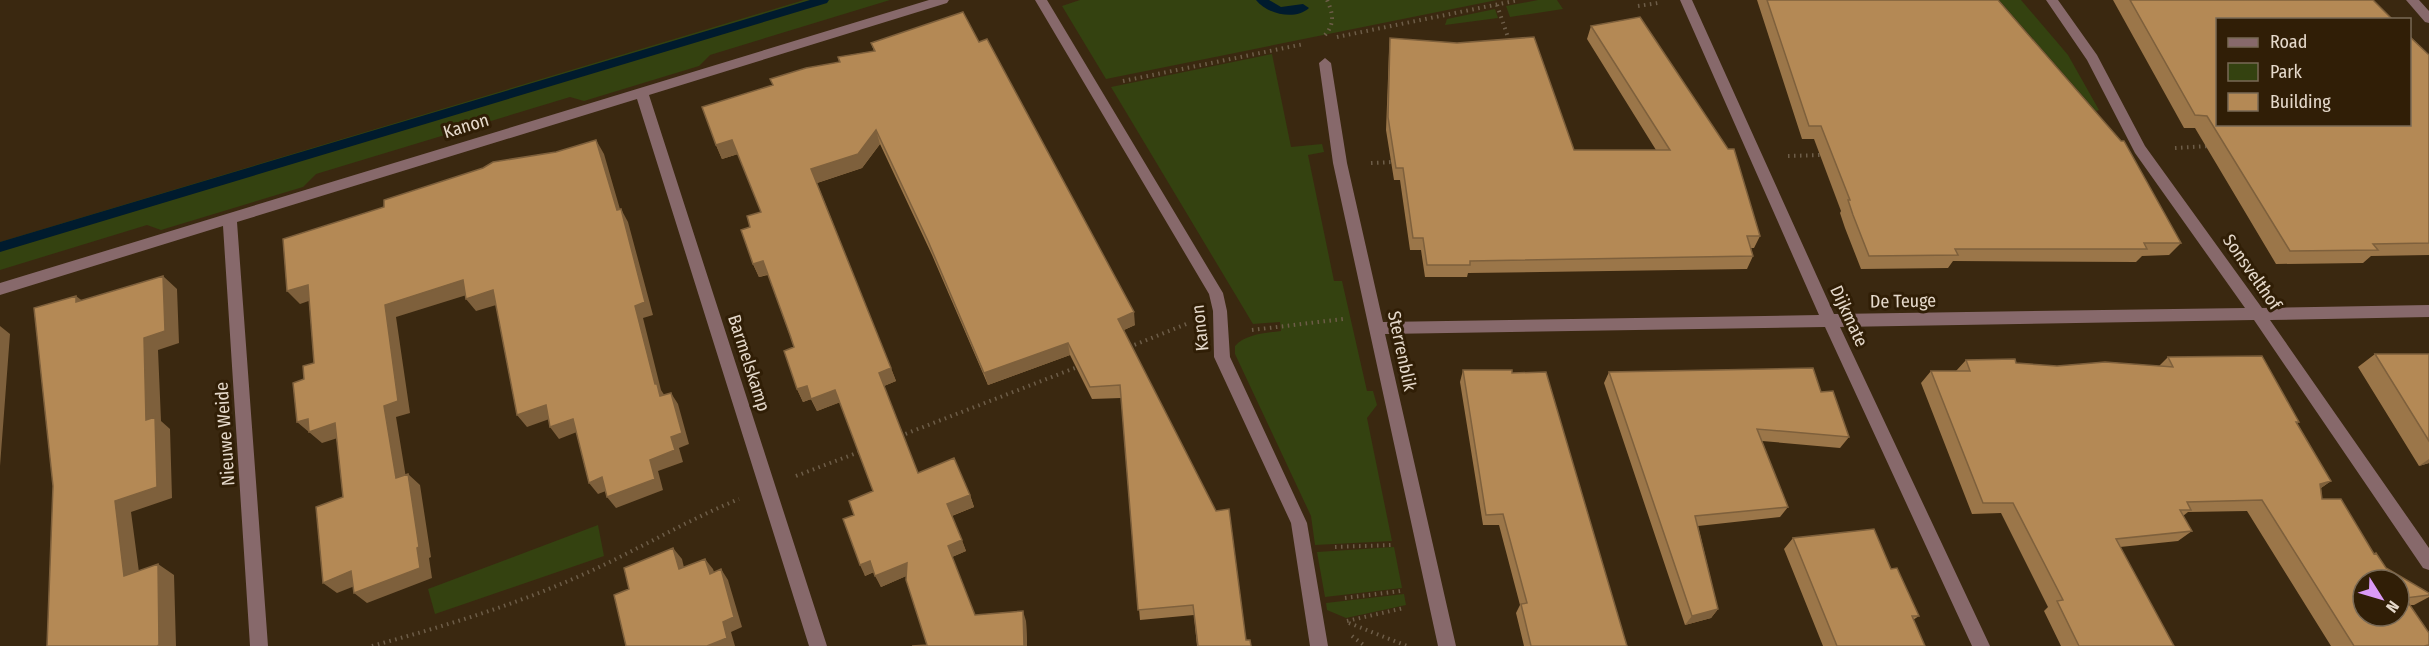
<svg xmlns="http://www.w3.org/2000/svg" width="2429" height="646" font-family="'Fira Sans Condensed',sans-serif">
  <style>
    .green { fill: #344210 }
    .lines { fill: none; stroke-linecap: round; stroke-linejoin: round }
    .stream { fill: #001b2e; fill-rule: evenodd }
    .path { stroke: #6d5d48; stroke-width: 4; stroke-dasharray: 1.5 4.5; stroke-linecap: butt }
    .minor { fill: #87696b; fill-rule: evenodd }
    .wall { fill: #9b7649 }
    .shaded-wall { fill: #7e603c }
    .building { fill: #b48955; stroke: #7e603c; stroke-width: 1.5; fill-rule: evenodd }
    .labels { text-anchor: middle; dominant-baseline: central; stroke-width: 6; stroke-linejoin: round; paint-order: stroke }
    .street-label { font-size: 18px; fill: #e5d9cb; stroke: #301e06 }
  </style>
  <rect width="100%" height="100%" fill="#3a2810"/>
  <!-- green -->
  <path class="green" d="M804 0H890L710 55 699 66 584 101 570 97 316 174 303 187 161 230 147 225 0 270V242Z
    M1080 0H1497L1106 79 1062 6Z
    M1538 0H1557L1563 9 1510 17 1506 6Z
    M1999 0H2021L2068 55 2099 110 2096 111Z
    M1495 9 1498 18 1445 25 1447 19Z
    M1272 54 1291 147 1322 144 1324 152 1308 155 1334 281H1342L1367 391H1373L1377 405 1367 418 1392 541 1315 545 1311 516 1235 354V346C1246 334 1265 333 1281 331L1280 322 1253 324 1111 87Z
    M598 525 604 556 435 614 428 589Z
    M1394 547 1402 588 1325 597 1317 552Z
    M1404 594 1406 605 1346 618 1327 610 1326 603Z"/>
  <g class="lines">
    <!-- stream -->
    <path class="stream" d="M810 0H829L827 3 0 252V242Z
      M1256 0H1269L1281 7 1303 4 1309 8C1295 21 1267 14 1256 0Z"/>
    <!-- path -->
    <path class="path" d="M1497 5 1510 43
      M1638 6 1658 3
      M1325 35C1335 24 1333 13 1327 0
      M1337 37 1519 0
      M1123 81 1304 44
      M2175 148 2209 146
      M1788 156 1822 155
      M1371 163 1393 162
      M1252 330 1343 319
      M1129 347 1189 323
      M900 436 1080 366
      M796 476 862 451
      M1335 547 1391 545
      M1345 598 1401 591
      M1347 621 1404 608
      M1349 623 1407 646
      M1352 636 1365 646
      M372 646C441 627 509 607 575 578 631 554 683 522 739 499"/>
    <!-- minor -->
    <path class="minor" d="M929 0H949L947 3 649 95 827 646H809L637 99 237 222 268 646H250L223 226 0 295V283Z
      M1035 0H1047L1223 293 1227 311 1230 357 1307 523 1328 646H1310L1291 523 1214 357 1213 311 1209 294Z
      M1680 0H1692L1834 314 2245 308 2135 153 2087 60 2046 0H2058L2097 55 2145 146 2262 308 2429 305V317L2270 320 2429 548V570L2423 568 2254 320 1840 327 1990 646H1972L1825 327 1385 334 1456 646H1438L1333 163 1319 63 1325 58 1331 63 1347 163 1383 322 1819 315Z
      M2406 0H2419L2429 11V23L2425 22Z"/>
  </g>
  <!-- wall -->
  <path class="wall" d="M1757 0H1998L2181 243 2169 255 2142 256 2136 262 1953 261 1948 268 1861 269 1845 228 1840 213 1841 211 1814 139H1802Z
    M2113 0H2373L2429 55V255L2371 256 2363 263 2276 264 2195 128H2184Z
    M1591 26 1760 236 1754 248H1751L1753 256 1747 269 1468 273 1467 277H1425L1421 250H1410L1400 180H1394L1386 130 1389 52 1390 38 1574 150H1656L1587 39Z
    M871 43 1135 325 1124 330 1246 640 1251 646H1197L1194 615 1140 620 1121 398 1092 399 1070 355 988 385 932 255 880 144 862 168 817 183 896 381 884 386 918 473 970 495 974 507 952 516 966 551 952 557 975 615 1026 621 1027 646H912L927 645 906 576 881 587 874 572 865 576 854 515 873 491 840 402 817 411 811 399 803 402 797 389 794 347 768 275 759 277 753 264 750 227 761 212 738 154 722 159 716 145 772 85 839 62 838 57 874 51Z
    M2375 354H2429V463L2419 466 2358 367Z
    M2168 357 2299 422 2297 423 2331 481 2321 488 2322 499 2374 554 2386 568 2429 593V597L2414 605H2410L2429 633V646H2331L2247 511 2188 512 2183 516 2192 531 2178 541 2120 547 2174 646H2061L2044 611 2048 607 2001 513 1972 514 1921 383 1931 371H1956L1966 360 2057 366H2159Z
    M1463 370 1512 373 1627 646H1524L1516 613 1520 605 1499 525H1483L1460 382Z
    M1609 372 1821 392 1849 437 1840 448 1762 441 1788 507 1780 517 1698 526 1718 609 1711 618 1685 625 1604 383Z
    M1793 538 1891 569 1919 616 1913 620 1925 646H1823L1784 549Z"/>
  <!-- shaded-wall -->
  <path class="shaded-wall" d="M876 130 880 144 862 168 817 183 811 169Z
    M596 140 604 154 624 223 617 210Z
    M732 140 738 154 722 159 716 145Z
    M621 209 628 222 653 315 643 318 661 390 665 396H660L655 384 635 306Z
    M763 261 769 274 759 277 753 264Z
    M163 276 177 289 179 343 158 350 161 421 170 429 172 498 131 512 141 587 124 576 115 501 146 420 144 338Z
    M463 280 473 293 396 317 410 413 396 417 408 490 396 478 384 406 385 305Z
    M308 285 320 297 300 304 287 291Z
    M493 290 503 303 476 311 466 299Z
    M76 296 92 308 76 302Z
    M1134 312 1135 325 1119 332 1118 319Z
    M0 326 10 334 0 466Z
    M1068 343 1070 355 988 385 984 373Z
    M891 368 896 381 884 386 879 373Z
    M807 386 835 390 841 402 817 411 811 399 803 402 797 389Z
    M671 393 678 404 689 444 679 448 683 462 658 471 663 490 616 508 607 497 650 460 671 437Z
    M546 405 555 417 527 427 517 415Z
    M308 419 335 423 347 435 322 443 297 422Z
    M573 419 582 430 559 439 550 427Z
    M2429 459V463L2419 466Z
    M408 474 420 485 431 557 429 558 432 578 367 603 354 593 417 548Z
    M602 477 611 489 598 494 589 483Z
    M2331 481 2315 492 2320 484Z
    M970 495 974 507 951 516 947 504Z
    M962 540 966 551 952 557 948 546Z
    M673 548 682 559 687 580 679 569Z
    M705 559 713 569 718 584 710 574Z
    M870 561 875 571 865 576 860 565Z
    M907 563 911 574 881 587 875 576Z
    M158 564 174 575 176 646H157Z
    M721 569 728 580 742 627 731 632 735 646H707L723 622Z
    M351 571 365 582 337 593 323 583Z
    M1718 609 1711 618 1685 625 1692 616Z
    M1023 611 1026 621 1027 646H1024Z"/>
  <!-- building -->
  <path class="building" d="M1767 0H1998L2121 141H2124L2181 243H2144L2147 249H1955L1958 255 1869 256 1853 215 1848 200H1850L1821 126H1809Z
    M2130 0H2373L2393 20H2217V124H2409V36L2429 55V243L2373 244 2378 250 2290 251 2207 116 2195 115Z
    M963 12 979 42 987 39 1134 312 1118 319 1216 511 1229 509 1246 640H1250L1251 646H1198L1193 605 1138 610 1120 385 1090 387 1068 343 984 373 928 241 876 130 858 154 811 169 891 368 879 373 918 473 954 458 970 495 947 504 962 540 948 546 975 615 1023 611 1024 646H912L927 645 906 580 907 563 875 576 870 561 860 565 843 519 854 515 849 501 873 491 835 390 811 399 807 386 797 389 784 351 794 347 790 335 763 261 753 264 741 230 750 227 747 216 761 212 732 140 716 145 702 107 773 85 770 79 806 68 840 62 838 57 875 51 871 43Z
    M1640 17 1728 149H1734L1760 236H1747L1753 256 1470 261V265H1427L1423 238H1413L1403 168H1396L1388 117 1390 38 1457 43 1534 37 1574 150H1670L1591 26Z
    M596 140 617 210 621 209 645 302 635 306 655 384H657L660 396 671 393 682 433 671 437 675 450 650 460 655 479 607 497 602 477 589 483 573 419 550 427 546 405 517 415 493 290 466 299 463 280 385 305 398 401 384 406 396 478 408 474 419 547 417 548 420 568 354 593 351 571 323 583 316 507 343 497 335 423 309 432 308 419 297 422 293 383 304 379 303 366 314 363 308 285 287 291 283 239 384 207V200L483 168 493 162 556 152Z
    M163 276 165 331 144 338 146 420 155 417 157 487 115 501 124 576 158 564 159 645 157 646H47L53 486 34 308 76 296V302Z
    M2375 354H2429V441Z
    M2262 356 2299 422H2296L2331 481 2320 484 2322 499H2341L2374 554 2376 553 2386 568 2429 593V595L2405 598 2429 633V645L2424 646H2354L2262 500 2187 502 2191 510H2180L2192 531 2116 539 2174 646H2079L2057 601 2063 600 2013 503H1983L1931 371H1970L1966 360 2015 359 2016 363 2057 366 2105 362 2173 367 2168 357ZM2363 580H2399V616H2363Z
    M1813 368 1821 392 1833 391 1849 437 1757 429 1788 507 1695 516 1718 609 1692 616 1609 372Z
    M1463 370H1512V373L1546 372 1627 646H1531L1521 604 1527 603 1503 514 1486 515Z
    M1874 529 1891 569 1897 568 1919 616H1912L1925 646H1837L1793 538Z
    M673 548 679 569 705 559 710 574 721 569 734 617 723 622 727 638 707 646H626L614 595 629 589 624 568Z"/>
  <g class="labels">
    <!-- street labels -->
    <g class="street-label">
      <text transform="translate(466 126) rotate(-17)">Kanon</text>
      <text transform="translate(2252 272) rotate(55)">Sonsvelthof</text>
      <text transform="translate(1903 301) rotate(-1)">De Teuge</text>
      <text transform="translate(1849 316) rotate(65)">Dijkmate</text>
      <text transform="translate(1200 328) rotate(-96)">Kanon</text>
      <text transform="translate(1402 351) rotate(78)">Sterrenblik</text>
      <text transform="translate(749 363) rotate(72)">Barmelskamp</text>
      <text transform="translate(225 434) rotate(-94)">Nieuwe Weide</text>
    </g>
  </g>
  <!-- legend -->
  <rect x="2216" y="18" width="195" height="108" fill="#301e06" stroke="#786955" stroke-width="1.5"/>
  <rect x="2228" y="38" width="30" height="9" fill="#87696b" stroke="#786955" stroke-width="1.5"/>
  <text x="2270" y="48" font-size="18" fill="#e5d9cb">Road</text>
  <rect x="2228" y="63" width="30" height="18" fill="#344210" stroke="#786955" stroke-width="1.5"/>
  <text x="2270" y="78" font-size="18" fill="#e5d9cb">Park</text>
  <rect x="2228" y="93" width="30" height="18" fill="#b48955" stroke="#786955" stroke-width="1.5"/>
  <text x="2270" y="108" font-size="18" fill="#e5d9cb">Building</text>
  <!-- north arrow -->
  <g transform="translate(2381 598) rotate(127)"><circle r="28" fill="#301e06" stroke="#786955" stroke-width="1.5"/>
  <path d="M0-4.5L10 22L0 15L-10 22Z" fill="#da9af6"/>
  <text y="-9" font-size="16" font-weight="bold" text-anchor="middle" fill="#e5d9cb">N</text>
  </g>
</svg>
